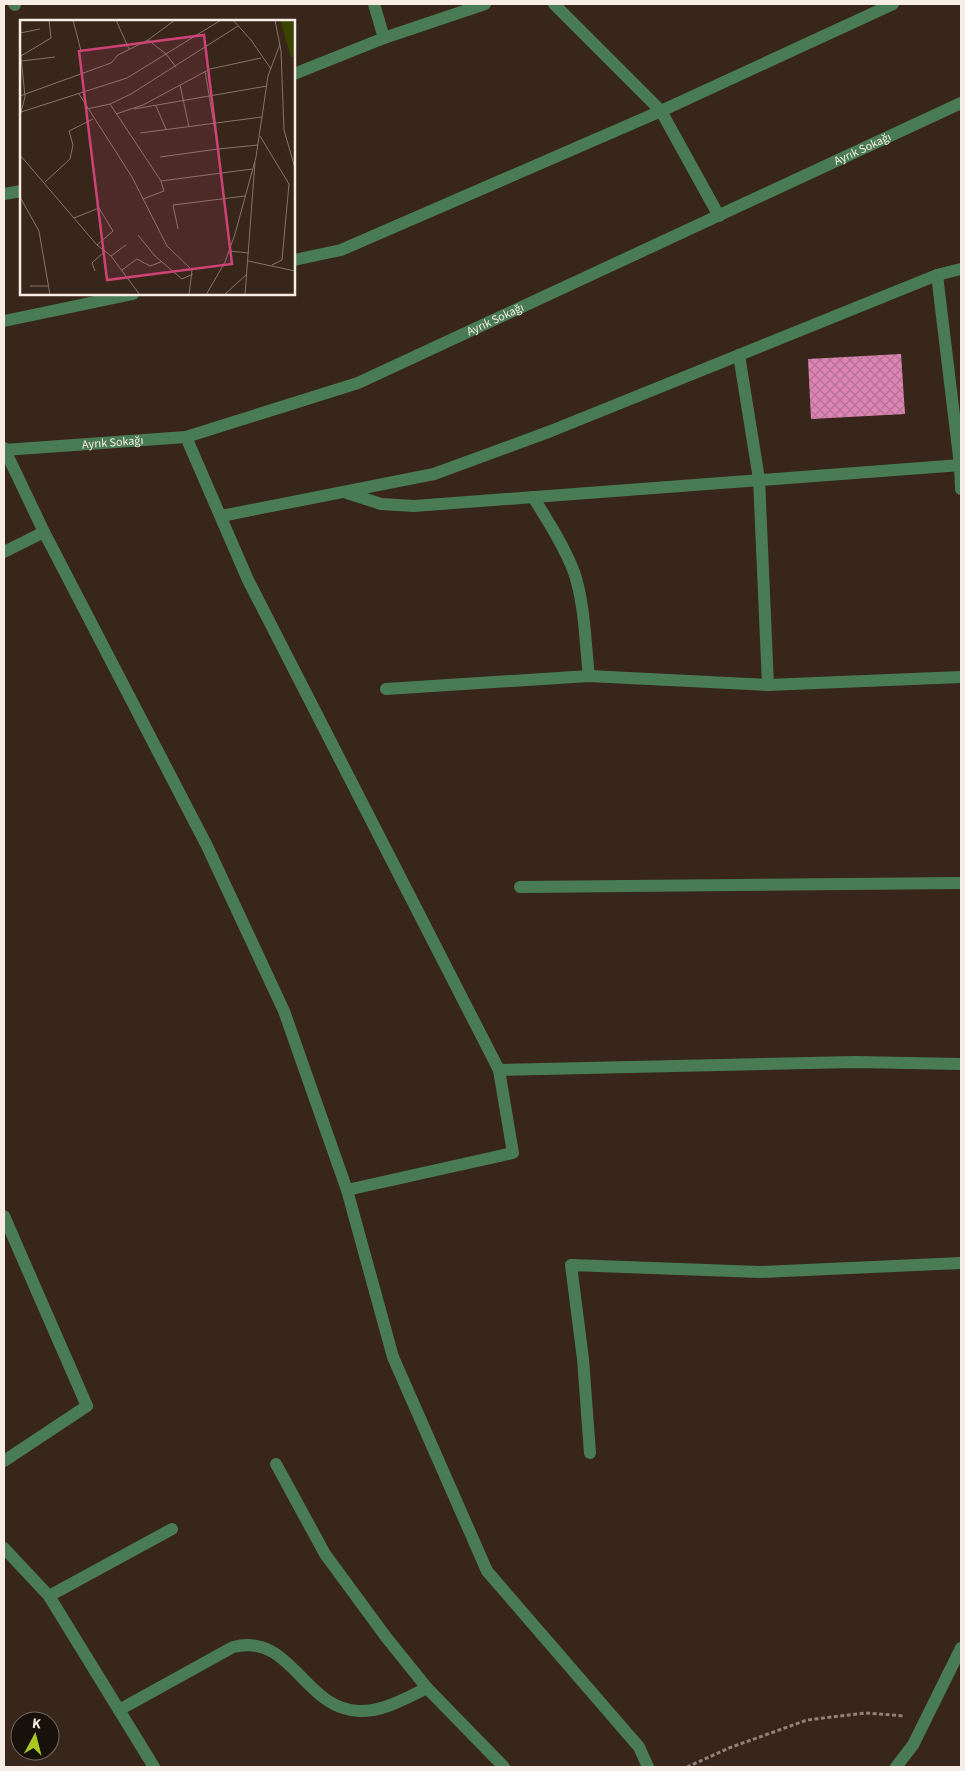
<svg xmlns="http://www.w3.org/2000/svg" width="965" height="1771" font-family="'Source Sans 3',sans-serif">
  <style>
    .building { fill: url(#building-cross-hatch) }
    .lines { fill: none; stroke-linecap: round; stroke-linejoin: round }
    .path { stroke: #908277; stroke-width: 3; stroke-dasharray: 4 2.5; stroke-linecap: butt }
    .minor { stroke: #497c55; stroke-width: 12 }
    .labels { text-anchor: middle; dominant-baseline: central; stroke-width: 5; stroke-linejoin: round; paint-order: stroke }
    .street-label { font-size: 12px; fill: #f8ede4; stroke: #18110b }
    .inset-road { fill: none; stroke: #84766a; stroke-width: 1 }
    .view { fill: #cd4376; fill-opacity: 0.15; stroke: #cd4376; stroke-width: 2.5 }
    .inset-edge { fill: none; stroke: #f8ede4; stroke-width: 2.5 }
  </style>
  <defs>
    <pattern id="building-cross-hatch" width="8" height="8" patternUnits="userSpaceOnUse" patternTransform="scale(1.25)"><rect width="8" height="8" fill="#de84b5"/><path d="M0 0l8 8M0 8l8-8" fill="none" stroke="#b27293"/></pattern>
  </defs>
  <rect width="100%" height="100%" fill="#372619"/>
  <!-- building -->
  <path class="building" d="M901 354 905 414 811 419 808 359Z"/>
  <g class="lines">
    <!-- path -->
    <path class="path" d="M687 1767 729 1748 807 1720 866 1713 904 1716"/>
    <!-- minor -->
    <g class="minor">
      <path d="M14 4 15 5"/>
      <path d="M374 4 384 38"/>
      <path d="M554 4 661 111 719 216"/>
      <path d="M294 74 384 38 485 4"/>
      <path d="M4 194 21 191"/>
      <path d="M294 260 341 250 661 111 893 4"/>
      <path d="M937 275 960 465 961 489"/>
      <path d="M4 321 133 294"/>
      <path d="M739 355 759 479 768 685"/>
      <path d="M186 437 248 580 499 1070 513 1153 347 1190"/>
      <path d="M4 448 44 532 207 846 284 1011 347 1190 393 1357 487 1571 639 1747 648 1767"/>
      <path id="s1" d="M4 450 186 437 358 383 961 103"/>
      <path d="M347 493 381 504 414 506 961 465"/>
      <path d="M533 497C548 521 564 546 574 572 585 605 585 642 589 676"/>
      <path d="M221 516 434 474 551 431 937 275 961 269"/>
      <path d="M4 552 44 532"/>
      <path d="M386 689 589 676 768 685 961 677"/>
      <path d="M520 887 961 883"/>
      <path d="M499 1070 855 1062 961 1064"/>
      <path d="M4 1216 87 1406 4 1461"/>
      <path d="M590 1453 583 1359 571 1265 760 1272 961 1263"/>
      <path d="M276 1464 325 1554 386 1637 427 1688 504 1767"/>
      <path d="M4 1548 49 1596 154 1767"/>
      <path d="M49 1596 172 1529"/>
      <path d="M119 1710 233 1647C292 1632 303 1709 359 1711 383 1712 406 1698 427 1688"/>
      <path d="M896 1767 913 1745 961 1648"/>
    </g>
  </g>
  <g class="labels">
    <!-- street labels -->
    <g class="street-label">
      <text stroke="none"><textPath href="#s1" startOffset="919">Ayrık Sokağı</textPath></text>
      <text stroke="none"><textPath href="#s1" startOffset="514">Ayrık Sokağı</textPath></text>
      <text stroke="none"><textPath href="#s1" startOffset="109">Ayrık Sokağı</textPath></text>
    </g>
  </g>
  <!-- overview -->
  <g transform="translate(20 20)">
    <rect width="275" height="275" fill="#372619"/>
    <path d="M260 0H275V37H271Z" fill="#394300"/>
    <path class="inset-road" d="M53 0 61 31M96 0 109 29M213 0 231 20 251 49M255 0 261 31 264 110 275 148M0 13 20 9M128 20 146 34 156 47M0 26 5 77 0 96M1 36 31 18 29 0M2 41 35 37M160 65 169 107M59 74 112 157 147 226 172 250 169 275M0 76 91 43 98 35 128 20 155 0M90 84 141 161 144 171 123 179M136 86 146 109M67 89 90 84 111 74 218 6M114 89 247 66M1 92 107 58 201 0M96 94 123 85 190 49 241 38M120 113 242 97M240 116 269 164 262 240 252 245M198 129 238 125M0 135 77 225 91 236 120 275M140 137 198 129 185 51M141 161 232 149M25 162 50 139 53 125 49 111 73 99M0 177 19 211 30 275M54 198 79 188 93 211 77 225M158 209 153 185 225 176M118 215 135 236 162 259 173 254M209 231 229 233M91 236 106 225M228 241 275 251M102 250 117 239 130 246 141 242M75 251 72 243 85 231M10 266H28M186 275 205 242 215 214 236 137 248 56 260 24M204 275 227 254M225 275 235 142"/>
    <path class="view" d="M184 15 212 244 87 260 59 31Z"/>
    <rect width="275" height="275" class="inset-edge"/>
  </g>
  <!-- border -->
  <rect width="965" height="1771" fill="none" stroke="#f8ede4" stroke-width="10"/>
  <!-- north arrow -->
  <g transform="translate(35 1736) rotate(7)"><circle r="24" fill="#18110b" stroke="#726962"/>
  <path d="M0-4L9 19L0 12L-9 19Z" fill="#a7c81f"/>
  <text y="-8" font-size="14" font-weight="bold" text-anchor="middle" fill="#f8ede4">K</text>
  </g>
</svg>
